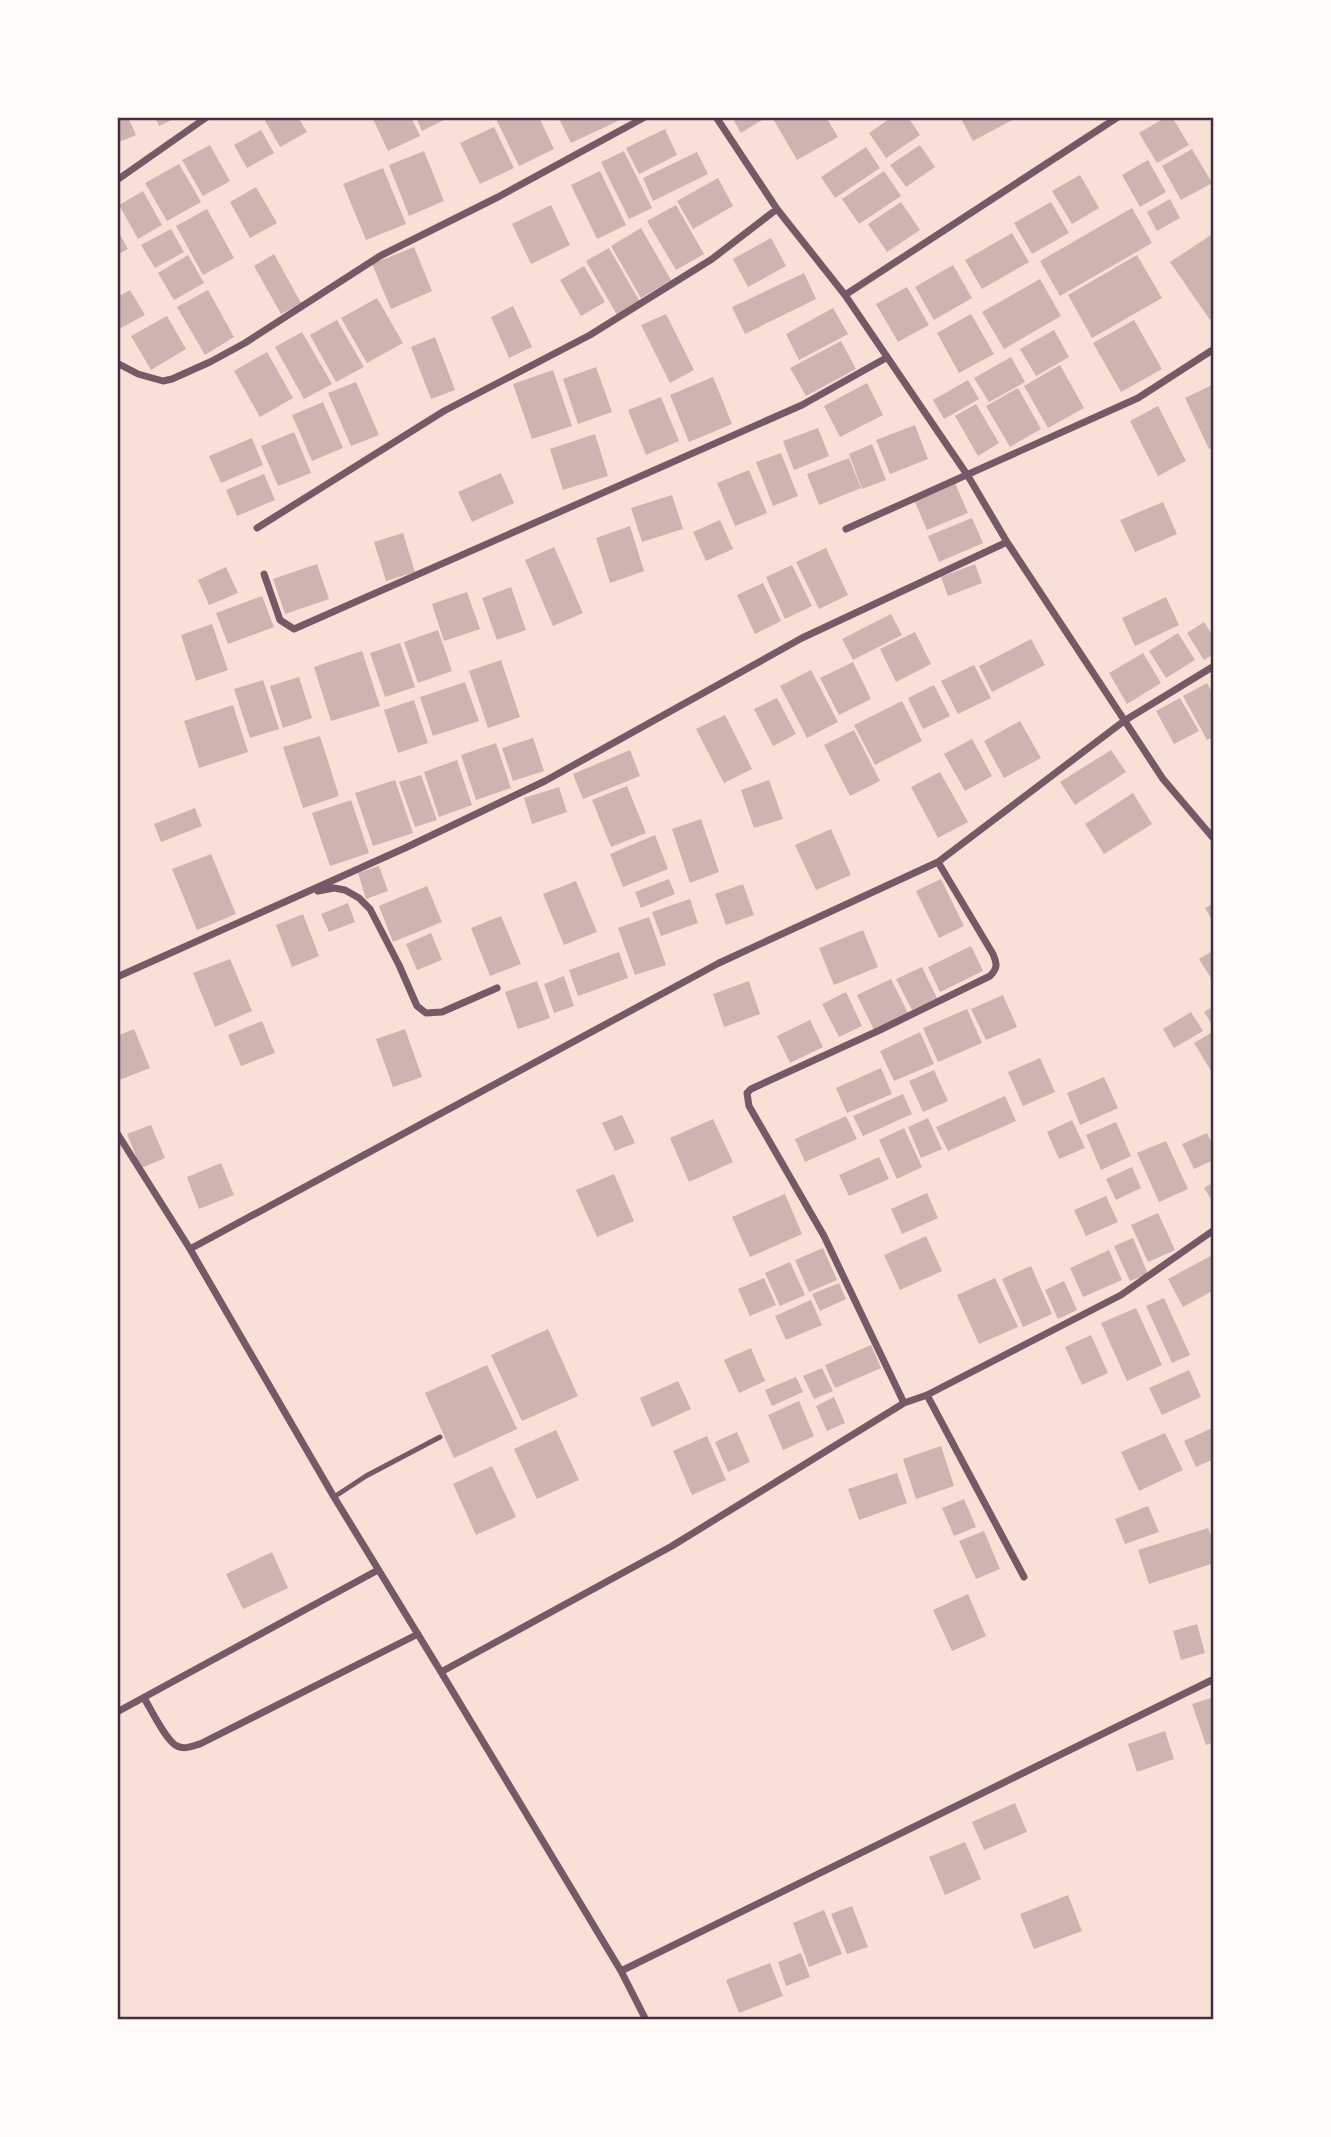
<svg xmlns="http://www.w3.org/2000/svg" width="1331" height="2137" font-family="'Archivo Narrow',sans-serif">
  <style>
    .building { fill: #ccb4b1 }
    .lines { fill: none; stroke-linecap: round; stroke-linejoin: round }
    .service { stroke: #755966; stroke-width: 5 }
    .minor { stroke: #755966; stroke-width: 7 }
    .neatline { fill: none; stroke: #4a2c40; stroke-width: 2.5 }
  </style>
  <rect width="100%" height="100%" fill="#f7e1d7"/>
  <!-- building -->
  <path class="building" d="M117 117H128L136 135 117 143Z
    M155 117H178L159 126Z
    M263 117H298L307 132 280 147Z
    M372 117H411L420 136 388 151Z
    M416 117H450L422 131Z
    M495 117H539L554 149 519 166Z
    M558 117H619L620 120 571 143Z
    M740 117H767L741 133 734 121Z
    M772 117H826L838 137 797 160Z
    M892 117H908L920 135 886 158 869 133Z
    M960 117H1018L973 141Z
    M1166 117H1172L1189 145 1157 163 1139 133Z
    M494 127 514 168 480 184 460 143Z
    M665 129 677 155 639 174 626 148Z
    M261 130 274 153 247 168 234 145Z
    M210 145 230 181 203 196 182 160Z
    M920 145 935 167 906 187 890 165Z
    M866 147 880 168 835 198 821 177Z
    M1192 149 1212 183 1181 200 1162 166Z
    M424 151 444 201 409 216 389 165Z
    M624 151 652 208 629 219 601 162Z
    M697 152 708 174 653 201 643 178Z
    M1148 160 1166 192 1140 207 1122 175Z
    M179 164 201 202 167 221 145 183Z
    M383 168 406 224 366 240 343 184Z
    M600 171 626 225 597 239 571 185Z
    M884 171 901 196 859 224 842 199Z
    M1080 175 1099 208 1072 224 1052 191Z
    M718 178 733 206 693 229 677 201Z
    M256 187 277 223 250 238 230 202Z
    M143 191 162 225 138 239 119 205Z
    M1170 199 1180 218 1157 231 1147 212Z
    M901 202 920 230 887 252 868 224Z
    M1051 202 1069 233 1032 254 1014 223Z
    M551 205 570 245 531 264 512 224Z
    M676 205 704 254 676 270 647 221Z
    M1132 208 1152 243 1060 296 1040 261Z
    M207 209 234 258 203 275 176 226Z
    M641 228 671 280 641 298 611 246Z
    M117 229 128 249 117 255Z
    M171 229 184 252 155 268 141 245Z
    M1012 233 1029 262 982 289 965 260Z
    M1214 233V318L1210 320 1170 262Z
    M771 238 786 266 748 287 733 259Z
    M414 247 432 291 391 309 372 264Z
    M609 248 640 302 617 315 586 261Z
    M274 254 301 303 281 314 254 266Z
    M188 255 204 283 174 300 158 273Z
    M1137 255 1162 298 1092 338 1068 295Z
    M953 265 972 298 934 320 915 287Z
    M584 266 605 302 581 316 560 280Z
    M804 273 816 299 745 334 732 307Z
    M1040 279 1061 316 1004 349 982 312Z
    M907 287 929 325 898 342 876 304Z
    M130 290 145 315 117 330V297Z
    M208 290 234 337 205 355 177 307Z
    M377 298 403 343 367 363 341 318Z
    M513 306 532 347 509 358 491 317Z
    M833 308 848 334 799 360 786 334Z
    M666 314 694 370 670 383 641 325Z
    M971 314 994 354 959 373 937 333Z
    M167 316 186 349 151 370 131 336Z
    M337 320 364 367 336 382 310 335Z
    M1134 320 1162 369 1121 392 1093 343Z
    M1054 330 1069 357 1036 376 1020 349Z
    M302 332 332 384 304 399 275 347Z
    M435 337 455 390 431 399 411 347Z
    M841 341 856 369 806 396 790 368Z
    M267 352 293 398 260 417 234 371Z
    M1011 357 1025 382 989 402 974 378Z
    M1060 365 1084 408 1048 428 1024 386Z
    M596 367 612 412 578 424 563 379Z
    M553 370 572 426 532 439 513 384Z
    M713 377 732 424 689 442 670 395Z
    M968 380 979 399 944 419 933 400Z
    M356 382 379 435 351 446 328 393Z
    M867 383 883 415 840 437 824 406Z
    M1214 384V447L1209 449 1185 398Z
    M1018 388 1041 429 1010 447 986 406Z
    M661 397 679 441 646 455 628 410Z
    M323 402 343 448 312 461 292 415Z
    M976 404 999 443 978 456 955 416Z
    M1158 406 1186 461 1158 476 1130 421Z
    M915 425 928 459 890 474 876 440Z
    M818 428 829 456 794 470 783 441Z
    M294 432 311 473 278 486 261 446Z
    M595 434 608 476 563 490 550 449Z
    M252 438 263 465 221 483 209 456Z
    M872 444 886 480 862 489 849 454Z
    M781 453 798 496 773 506 756 462Z
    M849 458 861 488 819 505 807 474Z
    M749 470 767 513 735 526 717 483Z
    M501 473 514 503 472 522 458 492Z
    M264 474 275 500 237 516 226 490Z
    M955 483 968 513 927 530 914 500Z
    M672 495 683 529 642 542 631 508Z
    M1163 502 1177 534 1135 552 1120 520Z
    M972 518 983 543 939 562 928 536Z
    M720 520 733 549 706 561 693 532Z
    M630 526 644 571 610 583 596 538Z
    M403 533 415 572 386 581 374 542Z
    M554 547 583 613 553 626 525 560Z
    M826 548 848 595 819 609 796 562Z
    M317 564 329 599 285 614 273 579Z
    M975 564 982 583 948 596 941 577Z
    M792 565 812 606 785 619 766 577Z
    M226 567 238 593 209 605 198 580Z
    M763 583 781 621 755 634 737 595Z
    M511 587 526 630 497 640 482 598Z
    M467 592 480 629 444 641 432 604Z
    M262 596 274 627 228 644 216 613Z
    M1166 597 1179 625 1135 646 1122 618Z
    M891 614 902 635 853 660 842 639Z
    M1204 622 1214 638V654L1204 660 1187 633Z
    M212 624 228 670 196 681 181 635Z
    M438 630 452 671 418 683 404 642Z
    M915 632 931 664 896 682 880 649Z
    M1178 633 1195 660 1166 678 1149 651Z
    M1031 639 1045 665 992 692 979 666Z
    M400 643 415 687 385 697 370 653Z
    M362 651 380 706 331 721 314 667Z
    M1143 653 1161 683 1127 704 1109 673Z
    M501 660 520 717 488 728 469 671Z
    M853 662 871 699 839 715 820 678Z
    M974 665 991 698 958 714 941 681Z
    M811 670 838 722 807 738 780 686Z
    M299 677 312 718 283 728 270 686Z
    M263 680 279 729 250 738 234 689Z
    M465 682 479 721 433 736 420 697Z
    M1207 683 1214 696V737L1207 740 1183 696Z
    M934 685 950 716 923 729 908 698Z
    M777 698 796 734 773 746 754 709Z
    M1180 698 1199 731 1174 744 1156 711Z
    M414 700 428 743 398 753 384 710Z
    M902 701 922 741 875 765 854 725Z
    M233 705 248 752 199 768 184 721Z
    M725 715 752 769 724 783 696 729Z
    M1020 721 1041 758 1004 778 984 741Z
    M854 730 880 781 850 796 824 745Z
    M320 736 339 796 303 808 283 747Z
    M533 738 544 771 513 781 502 748Z
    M972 739 992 776 965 791 944 754Z
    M496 743 511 788 476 800 461 755Z
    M630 750 640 776 583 799 573 774Z
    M1111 750 1126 772 1075 805 1060 782Z
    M457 760 472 805 439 817 424 772Z
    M940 772 968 822 938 838 911 787Z
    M421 775 437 820 415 827 399 782Z
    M395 780 413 833 373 846 355 793Z
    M769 780 783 819 754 828 741 790Z
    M627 786 646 833 611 847 592 800Z
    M559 787 567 812 532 824 524 798Z
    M1133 793 1152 824 1104 854 1085 824Z
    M351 800 369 853 330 866 312 813Z
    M195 808 202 826 161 842 154 824Z
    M701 819 719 872 690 883 672 829Z
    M831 829 851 875 816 890 795 845Z
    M655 835 668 869 623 887 610 854Z
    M211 854 236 914 197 930 172 869Z
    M379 866 388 891 366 899 358 873Z
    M669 879 675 894 641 908 635 892Z
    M941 879 964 926 939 938 916 891Z
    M576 881 597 932 564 945 543 894Z
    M743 884 754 915 726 925 715 894Z
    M427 886 442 922 393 942 379 906Z
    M690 899 698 923 661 936 652 912Z
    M348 903 355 922 329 932 321 914Z
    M1214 903V923L1205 908Z
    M303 914 319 956 292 967 276 925Z
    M501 916 521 964 490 976 471 928Z
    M649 917 666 965 635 975 618 928Z
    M863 930 878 967 834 985 819 948Z
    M431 933 442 960 417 970 406 944Z
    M971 946 983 971 940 992 928 967Z
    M1214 950V983L1199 959Z
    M619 952 628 978 578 996 569 970Z
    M230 959 252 1011 215 1027 193 973Z
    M922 967 937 998 912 1010 896 979Z
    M564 976 574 1006 554 1013 544 984Z
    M891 979 908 1013 874 1030 857 995Z
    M537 981 550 1018 518 1029 505 992Z
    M749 981 760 1014 724 1027 713 994Z
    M846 992 862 1026 839 1037 822 1004Z
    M1003 995 1017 1027 986 1040 971 1009Z
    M1214 1006V1028L1204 1012Z
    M967 1009 982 1043 938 1062 923 1028Z
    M1191 1012 1203 1031 1174 1048 1163 1029Z
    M810 1020 823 1047 790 1063 777 1036Z
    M262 1021 275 1053 241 1066 228 1035Z
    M134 1029 150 1068 117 1081V1036Z
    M405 1029 422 1077 393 1087 376 1039Z
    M1214 1031V1076L1194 1043Z
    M920 1032 934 1064 894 1081 880 1051Z
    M1040 1058 1055 1092 1023 1106 1008 1072Z
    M881 1068 892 1094 847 1113 836 1088Z
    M934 1070 948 1101 923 1112 909 1081Z
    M1104 1077 1118 1108 1080 1125 1067 1093Z
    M903 1094 912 1114 863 1136 853 1116Z
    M1005 1096 1016 1121 948 1151 936 1127Z
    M622 1115 635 1143 615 1151 602 1123Z
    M846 1116 857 1139 805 1162 795 1139Z
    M928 1118 942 1149 921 1158 908 1127Z
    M713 1119 733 1162 689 1182 670 1138Z
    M1072 1120 1085 1148 1059 1159 1047 1132Z
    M1116 1122 1131 1156 1101 1170 1086 1135Z
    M151 1125 165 1158 141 1168 127 1134Z
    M904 1128 922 1167 897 1179 879 1140Z
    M1207 1133 1214 1148V1160L1194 1169 1182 1144Z
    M1166 1141 1188 1189 1159 1202 1137 1153Z
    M879 1157 889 1179 849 1196 839 1175Z
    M221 1163 234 1195 199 1209 187 1177Z
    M1132 1167 1141 1188 1116 1200 1106 1179Z
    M614 1174 634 1221 597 1237 576 1190Z
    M1214 1182V1204L1204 1188Z
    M927 1193 938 1218 902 1234 891 1209Z
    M785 1194 802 1234 750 1257 732 1217Z
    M1106 1196 1118 1222 1086 1236 1074 1210Z
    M1158 1213 1175 1250 1148 1262 1131 1225Z
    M926 1236 942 1271 900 1290 884 1255Z
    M1133 1238 1148 1274 1130 1281 1114 1246Z
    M823 1248 837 1280 809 1292 795 1260Z
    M1109 1250 1122 1280 1083 1297 1070 1268Z
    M1214 1254V1290L1183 1307 1168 1279Z
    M790 1262 805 1295 780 1306 765 1273Z
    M1031 1266 1052 1314 1023 1327 1002 1279Z
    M764 1278 776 1305 750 1316 738 1289Z
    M995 1278 1018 1327 979 1344 957 1295Z
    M1064 1281 1077 1310 1058 1319 1045 1290Z
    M839 1283 846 1299 820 1311 812 1294Z
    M1164 1298 1190 1355 1172 1363 1146 1306Z
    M811 1300 822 1325 786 1340 775 1316Z
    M1136 1308 1162 1365 1127 1381 1101 1323Z
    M548 1329 578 1396 522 1421 491 1355Z
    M1091 1335 1108 1373 1082 1385 1065 1347Z
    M871 1345 881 1368 835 1388 825 1365Z
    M751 1348 765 1381 739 1393 724 1360Z
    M487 1365 517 1429 454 1458 425 1393Z
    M822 1368 833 1391 814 1399 803 1376Z
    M1189 1370 1201 1397 1162 1415 1149 1388Z
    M796 1377 803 1392 772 1406 765 1390Z
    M678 1381 691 1409 652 1427 640 1398Z
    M834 1397 845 1423 827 1431 816 1406Z
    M799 1401 814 1436 783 1450 768 1415Z
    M1214 1427V1459L1196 1467 1184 1441Z
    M556 1430 579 1480 537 1499 514 1449Z
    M737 1432 750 1462 728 1472 715 1442Z
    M1165 1433 1183 1470 1139 1491 1121 1452Z
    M707 1436 726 1480 692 1495 673 1451Z
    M941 1446 954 1486 916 1499 903 1459Z
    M492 1466 516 1517 476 1535 453 1484Z
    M897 1473 907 1503 859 1520 848 1489Z
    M964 1499 976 1527 954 1536 942 1508Z
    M1148 1506 1159 1532 1125 1544 1115 1519Z
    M1208 1528 1214 1544V1563L1149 1584 1138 1550Z
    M984 1531 1000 1569 976 1579 959 1541Z
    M272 1552 288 1588 243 1609 226 1574Z
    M968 1594 986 1636 952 1651 933 1610Z
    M1197 1624 1205 1653 1181 1660 1173 1631Z
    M1214 1697V1742L1206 1745 1192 1704Z
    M1165 1731 1174 1759 1137 1772 1128 1744Z
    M1015 1803 1027 1832 984 1850 972 1822Z
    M965 1842 981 1879 945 1895 929 1857Z
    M1068 1895 1082 1931 1034 1949 1020 1914Z
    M852 1906 868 1947 847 1954 831 1914Z
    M824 1910 842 1954 809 1967 793 1923Z
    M801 1953 810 1977 786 1986 778 1962Z
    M770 1963 783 1996 739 2013 726 1980Z"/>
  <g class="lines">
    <!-- service -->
    <path class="service" d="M334 1497 366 1476 440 1437"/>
    <!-- minor -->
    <path class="minor" d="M716 117 777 209 845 295 968 476 1007 542 1163 779 1214 839
      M117 180 207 117
      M845 295 1118 117
      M117 363 138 374 163 381 172 379 210 362 245 343 380 256 498 197 645 117
      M257 528 444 411 590 335 712 259 777 209
      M846 529 1138 398 1214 349
      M264 574 280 620 294 629 802 405 886 358
      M318 891 334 888 345 890 359 898 370 909 399 965 417 1006 426 1013 442 1012 497 988
      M117 977 405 848 545 781 802 638 1007 542
      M117 1133 190 1249 334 1497 441 1672 672 1546 904 1403 927 1395 1121 1295 1214 1230
      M190 1249 719 963 938 862
      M927 1395 1024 1577
      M904 1403 824 1236 749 1106 747 1093 751 1089 880 1030 990 976C998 968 997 964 993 954L938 862 1124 721 1214 666
      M441 1672 621 1971 646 2020
      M144 1698C151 1709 166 1741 177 1746 185 1750 192 1746 200 1744L418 1634
      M117 1712 378 1570
      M621 1971 1214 1679"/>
  </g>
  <!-- border -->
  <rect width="1331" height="2137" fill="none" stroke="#fffaf5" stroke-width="238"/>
  <rect x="119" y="119" width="1093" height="1899" class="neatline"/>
</svg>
